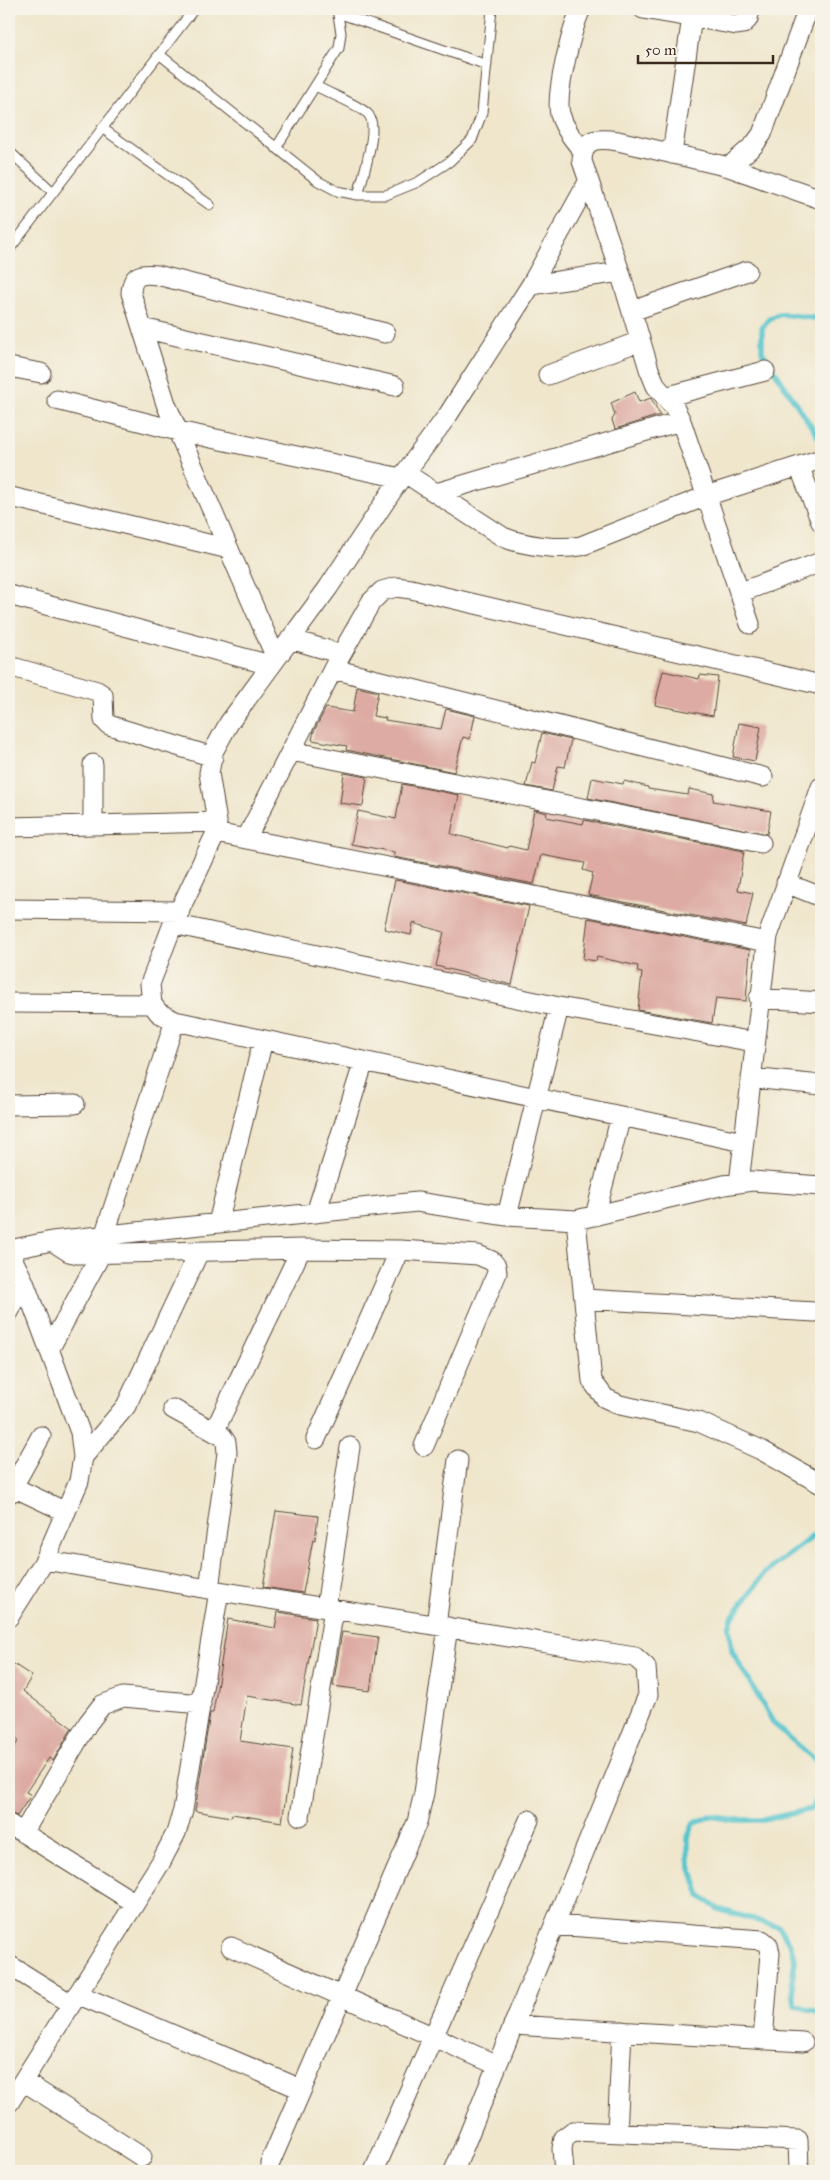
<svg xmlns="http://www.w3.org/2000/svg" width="830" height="2180" font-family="'IM FELL Great Primer',serif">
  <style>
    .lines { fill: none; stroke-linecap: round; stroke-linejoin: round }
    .stream { stroke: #57c5cd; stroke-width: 5.5 }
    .building { fill: #ddaba3 }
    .lane-casing { stroke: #564638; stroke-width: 11 }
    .street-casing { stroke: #564638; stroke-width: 21 }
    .lane { stroke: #fff; stroke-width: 9 }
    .street { stroke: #fff; stroke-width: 19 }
  </style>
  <rect width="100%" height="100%" fill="#f7f3e8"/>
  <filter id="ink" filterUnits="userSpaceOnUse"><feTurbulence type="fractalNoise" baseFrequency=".02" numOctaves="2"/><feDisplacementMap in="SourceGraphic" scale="10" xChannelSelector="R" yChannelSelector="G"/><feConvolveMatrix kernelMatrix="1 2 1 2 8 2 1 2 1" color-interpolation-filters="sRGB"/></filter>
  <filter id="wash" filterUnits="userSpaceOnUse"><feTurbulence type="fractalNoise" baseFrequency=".0096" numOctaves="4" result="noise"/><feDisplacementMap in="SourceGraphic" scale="20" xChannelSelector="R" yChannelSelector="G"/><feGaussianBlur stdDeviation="1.12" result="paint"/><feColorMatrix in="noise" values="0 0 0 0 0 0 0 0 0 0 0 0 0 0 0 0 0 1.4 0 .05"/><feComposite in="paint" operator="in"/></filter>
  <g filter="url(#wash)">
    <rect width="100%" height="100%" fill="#efe6cc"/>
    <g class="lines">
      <!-- stream -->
      <path class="stream" d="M821 319 782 314 770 318 762 328V352L821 441
        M821 1530 765 1573 733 1616 729 1627 732 1651 774 1724 821 1765
        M821 1792 811 1809 763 1820H734L710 1816 693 1824 688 1837V1859L700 1896 718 1909 779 1927 790 1944 795 1961 792 1981 795 2005 821 2013"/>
    </g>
    <g id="blocks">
      <!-- building -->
      <path class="building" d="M635 392 639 402 651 398 660 415 615 429 612 420 615 415 611 403Z
        M663 671 699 679 700 675 718 677 713 716 655 705Z
        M357 687 378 692 373 716 386 718 385 720 441 729 446 709 475 716 470 739 463 737 454 772 346 750 347 746 312 740 314 731 326 708 353 712Z
        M739 723 761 727 755 761 733 757Z
        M542 733 571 740 565 767 558 766 552 791 526 786 532 762 535 763Z
        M344 773 367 777 363 806 340 803Z
        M592 778 623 784 624 781 648 787V789L688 795 689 789 714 794 713 801 771 811 767 834 588 798Z
        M402 784 459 795 451 834 508 848 509 846 526 850 534 810 547 813 546 817 583 824 584 820 744 851 738 890 753 893 746 926 588 895 593 873 583 870 585 863 541 855 534 884 394 857V852L351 844 358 811 396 819Z
        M395 880 529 906 512 985 436 966 444 932 413 923 411 935 384 929Z
        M588 918 750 950 746 1001 716 998 712 1023 638 1010 642 973 637 972 638 966 597 957 596 961 583 959Z
        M276 1511 318 1516 315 1540 313 1539 303 1593 263 1587Z
        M278 1612 316 1618 301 1705 247 1696 240 1741 293 1749 282 1822 232 1814 231 1817 195 1811 210 1713H213L228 1619 275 1628Z
        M342 1632 378 1637 370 1691 333 1686Z
        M9 1661 32 1676 23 1691 72 1728 53 1761 49 1758 26 1792 31 1795 17 1816 9 1813V1755L19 1740 9 1734Z"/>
    </g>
  </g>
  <g filter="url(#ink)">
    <use href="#blocks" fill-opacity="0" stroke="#564638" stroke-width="1"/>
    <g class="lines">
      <!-- lane casing -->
      <g class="lane-casing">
        <path id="lane" d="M338 13 487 65
          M159 54 318 181 337 191 358 195H386L418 182 449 162 472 140 482 113 492 9
          M316 86C332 95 353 102 367 113 381 124 362 179 358 195
          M102 128 210 205
          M276 148 339 48 341 33 337 9
          M9 151 53 192
          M9 250 194 9"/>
      </g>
      <!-- street casing -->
      <g class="street-casing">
        <path id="street" d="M581 9C572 28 555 94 560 114 564 128 573 139 582 150
          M643 9 737 25 743 24 748 19 750 9
          M672 154 692 17
          M729 167 754 145 762 134 808 9
          M588 182 531 285 448 415 396 485 328 588 229 723 213 752 209 773 217 822 216 833 173 924 150 984 152 1004 159 1013 175 1021 743 1142
          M531 285 620 272
          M632 311 747 271
          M142 328 395 386
          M9 367 41 373
          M548 375 640 341
          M665 397 765 371
          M57 400 178 431 401 478
          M799 466 821 522
          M405 473 503 537C524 546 560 550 581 546L706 496 821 459
          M436 493 681 421
          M11 497 229 549
          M739 593 821 562
          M9 595 270 665
          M750 624 681 421 674 407 656 386 649 369 620 272 582 161C583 137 598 138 618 141L729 167 821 199
          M290 639 341 654
          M276 658 166 404 131 293C132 275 140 273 157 275L385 333
          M9 666 97 691 103 695 104 720 109 725 213 757
          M333 669 763 777
          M291 751 761 843
          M93 825V764
          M9 827 217 822
          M216 833 767 942
          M246 839 333 669 371 602 382 591 396 587 411 589 821 685
          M786 883 821 897
          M9 909 180 911
          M173 924 559 1007 754 1042
          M759 998 821 1002
          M9 1003 152 1004
          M751 1078 821 1085
          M9 1105 75 1104
          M739 1183 768 936 821 787
          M316 1213 364 1061
          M507 1216 559 1007
          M595 1216 621 1116
          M576 1220 592 1381 605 1398 620 1405 699 1422 761 1450 821 1484
          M218 1223 263 1040
          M104 1236 175 1021
          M52 1241 69 1252 78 1254 301 1249 400 1250 478 1255 492 1261 496 1266 497 1273 424 1446
          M9 1250 52 1241 417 1202 507 1216 576 1220 724 1185 752 1181 821 1186
          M9 1252 24 1282 80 1432 83 1457 79 1481 45 1560 9 1617
          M584 1299 815 1312
          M9 1312 24 1282
          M49 1350 101 1254
          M173 1409 222 1436 226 1442 227 1453 209 1589
          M214 1432 301 1249
          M316 1439 400 1250
          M83 1457 126 1406 199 1252
          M9 1485 66 1512
          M9 1494 41 1436
          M45 1560 219 1591 635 1657 646 1667 648 1695 454 2171
          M326 1608 350 1447
          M436 1625 458 1460
          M300 1816 334 1609
          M9 1824 135 1903
          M23 1833 88 1723 102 1705 123 1697 201 1704
          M554 1925 762 1940 768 1945 770 1953 763 2040
          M231 1947 497 2065
          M9 1965 71 2004
          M77 1994 301 2089
          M513 2025 803 2042
          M23 2081 142 2157
          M9 2103 161 1862 176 1833 183 1810 219 1591
          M617 2133 622 2031
          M270 2163 417 1822 424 1793 448 1627
          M374 2171 529 1820
          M564 2171 562 2149 564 2138 573 2131 798 2140 799 2171"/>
      </g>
      <!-- lane -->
      <use href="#lane" class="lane"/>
      <!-- street -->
      <use href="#street" class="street"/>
    </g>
  </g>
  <!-- margin -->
  <rect width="830" height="2180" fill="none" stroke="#f7f3e8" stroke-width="30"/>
  <!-- scale -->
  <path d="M638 55v8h135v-8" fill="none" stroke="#3b2a1e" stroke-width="2.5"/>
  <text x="645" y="55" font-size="15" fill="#3b2a1e" stroke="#f7f3e8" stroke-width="4" paint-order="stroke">50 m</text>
</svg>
